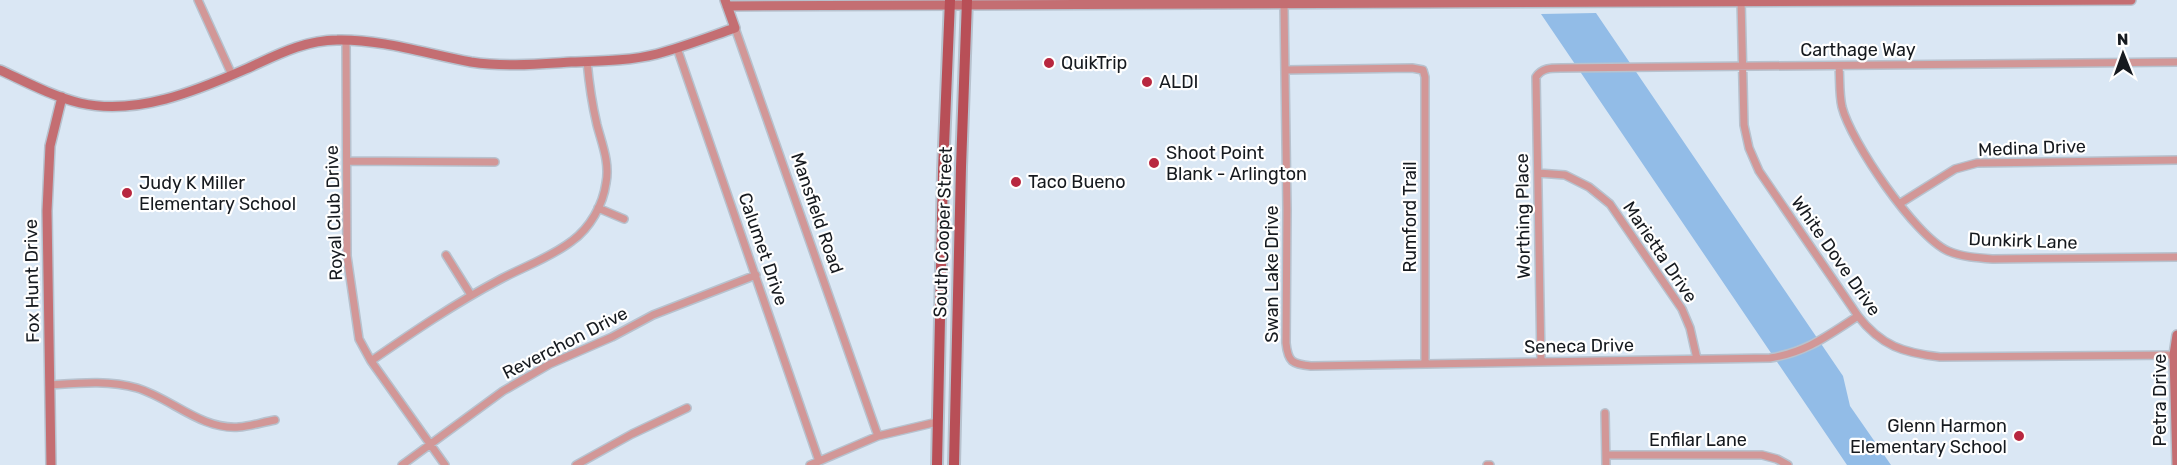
<svg xmlns="http://www.w3.org/2000/svg" width="2177" height="465" font-family="Rubik,sans-serif">
  <style>
    .green { fill: #92bce7 }
    .lines { fill: none; stroke-linecap: round; stroke-linejoin: round }
    .street-casing { stroke: #b7c2ce; stroke-width: 10 }
    .secondary-casing { stroke: #b7c2ce; stroke-width: 12 }
    .primary-casing { stroke: #b7c2ce; stroke-width: 14 }
    .street { stroke: #d29797; stroke-width: 7 }
    .secondary { stroke: #c46e72; stroke-width: 9 }
    .primary { stroke: #b84f57; stroke-width: 10 }
    .poi-dot { fill: #b8273f; stroke: #fff; stroke-width: 2 }
    .labels { text-anchor: middle; dominant-baseline: central; stroke-width: 4.5; stroke-linejoin: round; paint-order: stroke }
    .street-label { font-size: 18px; fill: #161a1f; stroke: #fff }
    .poi-label { font-size: 18px; fill: #161a1f; stroke: #fff; text-anchor: start }
  </style>
  <rect width="100%" height="100%" fill="#dae7f4"/>
  <!-- green -->
  <path class="green" d="M1596 13 1843 376 1850 406 1891 465H1847L1541 14Z"/>
  <g class="lines">
    <!-- street casing -->
    <g class="street-casing">
      <path id="street" d="M198 0 232 75
        M1741 0 1744 125 1749 148 1759 171 1858 316C1881 346 1904 353 1940 357L2176 355
        M1284 5 1287 210 1286 343C1288 362 1292 364 1311 366L1770 358C1807 352 1827 336 1858 316
        M735 28 878 436
        M346 40 347 256 359 339 371 361 445 465
        M677 48 819 461
        M1839 66C1840 79 1839 94 1842 107 1851 142 1915 236 1948 251 1962 257 1978 258 1993 259L2177 257
        M1285 70 1412 68 1423 70 1425 77V364
        M347 161 495 162
        M1538 173 1565 175 1589 187 1610 204 1682 309 1690 328 1697 359
        M1899 204 1955 169 1977 163 2177 160
        M598 208 624 219
        M446 255 471 295
        M371 361C413 332 454 304 499 280 523 267 550 258 572 241 590 228 603 205 606 183 610 163 602 144 597 125 592 104 589 83 587 61
        M1541 361 1536 77C1542 68 1550 68 1561 68L2177 62
        M50 385C79 383 109 380 137 388 171 398 201 430 239 427 251 426 263 422 275 420
        M1605 413 1606 465
        M1606 455H1762L1777 459 1788 465
        M402 465 503 391 550 364 612 337 653 315 756 275
        M576 465 632 434 687 408
        M810 465 878 436 937 422
        M1487 465H1490"/>
    </g>
    <!-- secondary casing -->
    <g class="secondary-casing">
      <path id="secondary" d="M727 6 2131 0
        M0 70C26 82 52 96 80 103 136 116 196 91 246 69 275 56 304 40 337 40 382 39 427 54 471 62 504 67 538 64 571 62 600 61 629 61 657 54 683 47 709 37 735 28L725 0
        M51 465 47 211 50 146 62 97
        M2177 465 2174 355 2177 335"/>
    </g>
    <!-- primary casing -->
    <g class="primary-casing">
      <path id="primary" d="M937 465 943 171 950 0
        M954 465 961 167 967 0"/>
    </g>
    <!-- street -->
    <use href="#street" class="street"/>
    <!-- secondary -->
    <use href="#secondary" class="secondary"/>
    <!-- primary -->
    <use href="#primary" class="primary"/>
  </g>
  <!-- markers -->
  <g class="poi-dot">
    <circle cx="1049" cy="63" r="6"/>
    <circle cx="1147" cy="82" r="6"/>
    <circle cx="1154" cy="163" r="6"/>
    <circle cx="1016" cy="182" r="6"/>
    <circle cx="127" cy="193" r="6"/>
    <circle cx="2019" cy="436" r="6"/>
  </g>
  <g class="labels">
    <!-- street labels -->
    <g class="street-label">
      <text x="1858" y="50">Carthage Way</text>
      <text transform="translate(2032 148) rotate(-2)">Medina Drive</text>
      <text transform="translate(334 213) rotate(-92)">Royal Club Drive</text>
      <text transform="translate(817 213) rotate(71)">Mansfield Road</text>
      <text transform="translate(1523 216) rotate(-91)">Worthing Place</text>
      <text transform="translate(1410 217) rotate(-90)">Rumford Trail</text>
      <text transform="translate(943 232) rotate(-88)">South Cooper Street</text>
      <text transform="translate(2023 241) rotate(2)">Dunkirk Lane</text>
      <text transform="translate(763 249) rotate(71)">Calumet Drive</text>
      <text transform="translate(1660 252) rotate(56)">Marietta Drive</text>
      <text transform="translate(1836 256) rotate(55)">White Dove Drive</text>
      <text transform="translate(1272 274) rotate(-90)">Swan Lake Drive</text>
      <text transform="translate(32 281) rotate(-91)">Fox Hunt Drive</text>
      <text transform="translate(565 343) rotate(-27)">Reverchon Drive</text>
      <text transform="translate(1579 346) rotate(-1)">Seneca Drive</text>
      <text transform="translate(2160 400) rotate(-90)">Petra Drive</text>
      <text x="1698" y="440">Enfilar Lane</text>
    </g>
    <!-- poi labels -->
    <g class="poi-label">
      <text x="1061" y="63">QuikTrip</text>
      <text x="1159" y="82">ALDI</text>
      <text x="1166" y="153">Shoot Point<tspan x="1166" dy="21">Blank - Arlington</tspan></text>
      <text x="1028" y="182">Taco Bueno</text>
      <text x="139" y="183">Judy K Miller<tspan x="139" dy="21">Elementary School</tspan></text>
      <text x="2007" y="426" text-anchor="end">Glenn Harmon<tspan x="2007" dy="21">Elementary School</tspan></text>
    </g>
  </g>
  <!-- north arrow -->
  <g transform="translate(2123 54) rotate(359)" stroke="#ffffff" stroke-width="4.5" paint-order="stroke">
  <path d="M0-4.5L10 22L0 15L-10 22Z" fill="#161a1f"/>
  <text y="-9" font-size="16" font-weight="bold" text-anchor="middle" fill="#161a1f">N</text>
  </g>
</svg>
